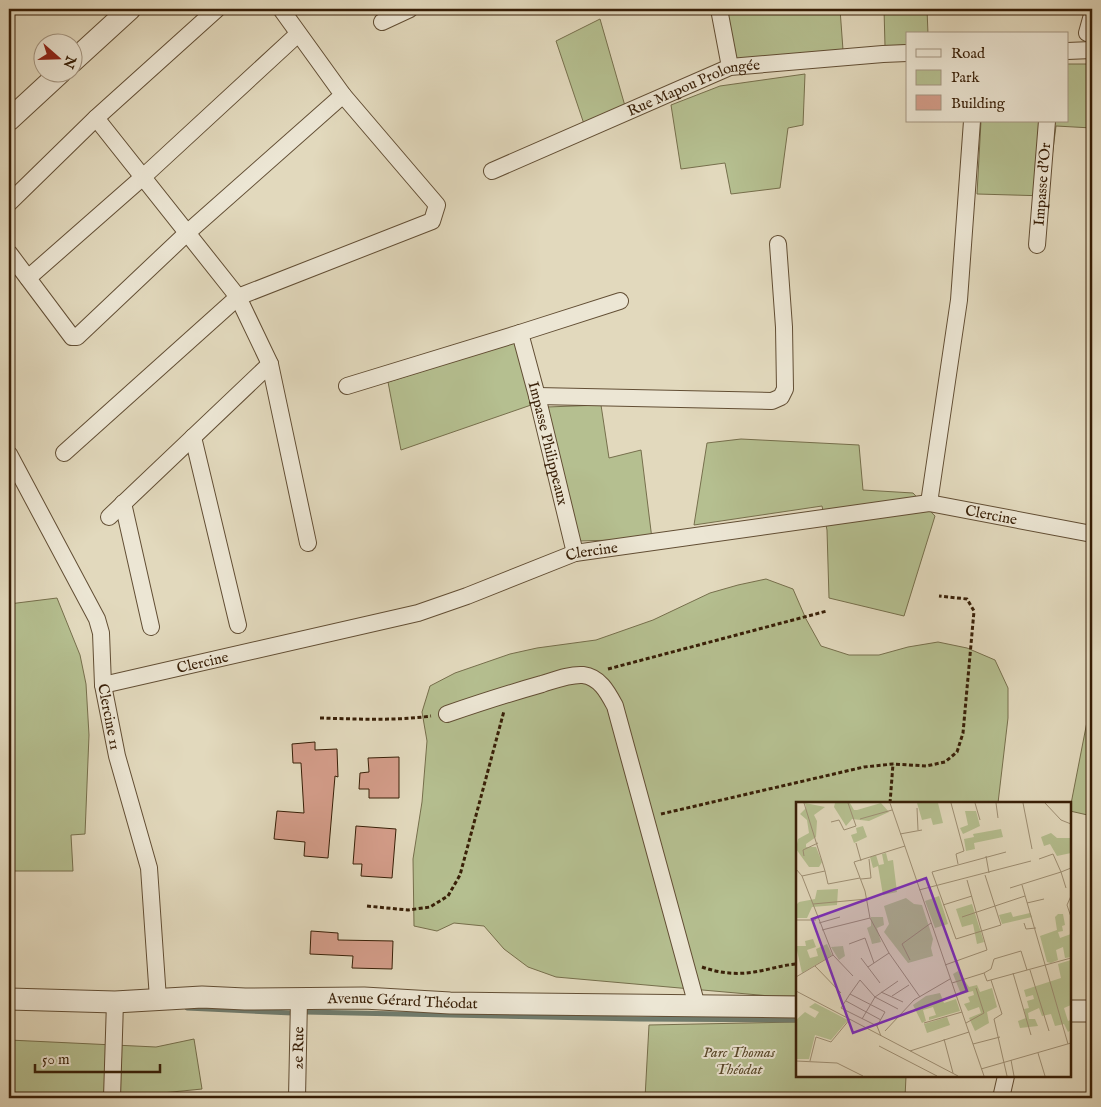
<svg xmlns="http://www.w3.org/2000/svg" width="1101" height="1107" font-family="'IM FELL English',serif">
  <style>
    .green { fill: #b5bf90; stroke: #766f4c }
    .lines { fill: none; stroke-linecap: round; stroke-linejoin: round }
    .stream { stroke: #707c6e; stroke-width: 5 }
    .building { fill: #d49d8a; stroke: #381f07 }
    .minor-casing { stroke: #624e34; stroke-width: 18 }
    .tertiary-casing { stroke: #624e34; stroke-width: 23 }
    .path { stroke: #381f07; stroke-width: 3; stroke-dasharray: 4 2.5; stroke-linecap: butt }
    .minor { stroke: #ece6d4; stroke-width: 16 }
    .tertiary { stroke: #ece6d4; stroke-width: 21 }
    .labels { text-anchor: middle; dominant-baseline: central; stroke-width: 4; stroke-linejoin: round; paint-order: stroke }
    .street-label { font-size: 15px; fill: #381f07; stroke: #ece6d4 }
    .park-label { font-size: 15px; font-style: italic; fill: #574729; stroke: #ece6d4 }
    .inset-road { fill: none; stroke: #9e8f74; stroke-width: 1 }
    .view { fill: #7b2cbf; fill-opacity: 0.15; stroke: #7b2cbf; stroke-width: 2.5 }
    .inset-edge { fill: none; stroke: #381f07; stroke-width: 2.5 }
  </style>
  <rect width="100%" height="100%" fill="#e2d9bd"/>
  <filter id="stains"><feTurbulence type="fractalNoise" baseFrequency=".004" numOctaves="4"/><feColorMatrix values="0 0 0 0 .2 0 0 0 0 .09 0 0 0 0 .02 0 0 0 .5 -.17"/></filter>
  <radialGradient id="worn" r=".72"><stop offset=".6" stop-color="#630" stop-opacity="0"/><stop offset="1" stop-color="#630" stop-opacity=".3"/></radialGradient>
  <!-- green -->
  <path class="green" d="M723 9H840L843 50 732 61Z
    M884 9H927L928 34H907V45L885 46Z
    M600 19 625 106 584 124 556 41Z
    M1067 64H1092V128L1056 126 1047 196 977 194 981 121H1067Z
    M805 74 803 125 788 128 780 188 731 194 725 163 681 169 671 105 720 86Z
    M514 342 534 404 401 450 388 382Z
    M601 405 609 458 641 450 652 539 579 541 547 407Z
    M741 439 859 445 863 490 913 493 935 516 904 616 829 598 827 530 822 506 694 525 707 443Z
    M766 579 793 589 806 619 821 646 849 655H879L908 647 938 642 967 648 995 660 1008 688V718L998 803H797V996H770L556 977 528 967 504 949 484 926 454 923 437 931 414 926 413 859 422 802 427 741 422 712 430 686 455 673 510 654 537 648 596 640 653 620 710 593 738 585Z
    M57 598 80 655 86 684 89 735 85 834 71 835 73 871H9V604Z
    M1092 696V816L1070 811V809Z
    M797 1022V1076H906L905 1098H645L649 1025Z
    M194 1039 202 1089 162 1093 161 1098H9V1040L156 1047Z"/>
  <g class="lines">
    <!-- stream -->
    <path class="stream" d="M187 1008 292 1013
      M305 1012 639 1019 797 1020"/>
  </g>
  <!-- building -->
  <path class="building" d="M315 742V750L337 749 338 777 335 776 328 858 304 856 305 842 274 839 277 811 304 813 301 763H293L292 744Z
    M399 757V798H369V789H359L360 773 369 772 368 758Z
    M356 826 396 829 392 878 361 876 362 864H353Z
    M311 931 338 933V940L393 941 392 969 352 968 353 956 310 954Z"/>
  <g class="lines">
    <!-- minor casing -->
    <g class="minor-casing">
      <g id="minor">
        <path d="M719 9 730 67"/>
        <path d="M382 22 410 9"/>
        <path d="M1087 33 1092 15"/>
        <path d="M1067 51 1092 50"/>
        <path d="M96 118 238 297 270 364 308 543"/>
        <path id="s1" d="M492 171 730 67 883 54 907 53"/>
        <path d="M9 203 96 118 217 9"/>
        <path id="s2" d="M1037 245 1047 121"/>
        <path d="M9 253 72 337H77L187 233 343 95 281 9"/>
        <path d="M28 278 143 177 298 34"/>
        <path id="s3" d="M520 333 537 396 575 553"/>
        <path d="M347 386 520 333 620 301"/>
        <path d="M537 396 772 401 781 397 785 389 784 327 778 244"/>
        <path d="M193 437 238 625"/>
        <path d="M64 453 238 297 432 221 437 205 343 95"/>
        <path id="s4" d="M9 454 97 619 101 633 103 685 117 756 149 868 158 999"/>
        <path d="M123 503 151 627"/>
        <path d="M929 503 959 300 972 121"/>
        <path d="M109 517 270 364"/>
        <path id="s5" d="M103 685 418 613 467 596 575 553 929 503 1092 534"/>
        <path d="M447 714C479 703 510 693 542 684 555 680 570 674 583 675 600 677 608 693 615 706L697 1006"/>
        <path d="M112 1098 115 1002"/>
        <path id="s6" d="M297 1098 299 999"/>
        <path d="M1001 1098 1006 1076"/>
      </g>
    </g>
    <!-- tertiary casing -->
    <g class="tertiary-casing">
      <g id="tertiary">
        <path d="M72 62 130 9"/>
        <path d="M9 120 61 72"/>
        <path id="s7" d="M9 999 115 1002 202 997 245 999 364 998 450 1003 797 1007"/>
        <path d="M1070 1011H1092"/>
      </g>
    </g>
    <!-- path -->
    <path class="path" d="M608 669 827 611
      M320 718C357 719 394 721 431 716
      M890 803 893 764
      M661 814 864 767 893 764 926 766 945 762 957 752 963 733 974 611 967 599 939 596
      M367 906 408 910 430 907 448 896 460 875 504 711
      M702 967C719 973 736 975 754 972 768 970 782 965 797 964"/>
    <!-- minor -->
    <use href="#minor" class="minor"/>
    <!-- tertiary -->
    <use href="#tertiary" class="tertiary"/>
  </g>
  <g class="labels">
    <!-- street labels -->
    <g class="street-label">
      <text stroke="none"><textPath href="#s1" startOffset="219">Rue Mapou Prolongée</textPath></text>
      <text stroke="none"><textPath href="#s2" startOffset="61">Impasse d'Or</textPath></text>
      <text stroke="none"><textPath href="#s3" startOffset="114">Impasse Philippeaux</textPath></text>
      <text stroke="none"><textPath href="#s5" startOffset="912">Clercine</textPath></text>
      <text stroke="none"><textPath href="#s5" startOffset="508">Clercine</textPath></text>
      <text stroke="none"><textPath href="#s5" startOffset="102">Clercine</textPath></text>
      <text stroke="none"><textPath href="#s4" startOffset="286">Clercine 11</textPath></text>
      <text stroke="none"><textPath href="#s7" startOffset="394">Avenue Gérard Théodat</textPath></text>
      <text stroke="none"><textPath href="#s6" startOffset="50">2e Rue</textPath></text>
    </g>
    <!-- park labels -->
    <g class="park-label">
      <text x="739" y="1052">Parc Thomas<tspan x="739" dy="17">Théodat</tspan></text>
    </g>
  </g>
  <!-- overview -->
  <g transform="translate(796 802)">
    <rect width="275" height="275" fill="#e2d9bd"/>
    <path d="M9 1 29 5 18 13 21 19 20 35 10 42V45H20L26 60 23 65H13L0 47 2 37 13 31 11 18 4 12 10 6ZM39 1H54L58 8H61L85 1 93 10 73 19 56 17 50 24 38 5ZM121 1H142L147 21 137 23 135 16 126 18ZM169 9H180L184 24 167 32 164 26 172 23ZM67 24 71 35 58 41 55 33 61 31 60 26ZM205 27 207 35 178 41 179 47 170 49 168 37 178 35 177 32ZM255 31 261 36H275V51L261 54 254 42 248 44 245 35ZM90 51 92 59 97 58 101 90 87 93 82 64 77 66 74 55 80 53 83 63 88 62 86 52ZM42 87 41 103 16 105 11 116H0V103L3 100 19 97 21 88ZM143 94 152 122 139 126 129 99ZM110 96 118 102 126 103 137 137 135 146 137 154 112 161 88 130 93 122 88 104ZM176 102 188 140 181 142 177 122 166 125 160 107ZM215 110 217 115 234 111 236 115 206 122 203 113ZM262 112H267L269 123 266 124 267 129 262 130 264 136 275 132V155L269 156 267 145 260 148 262 158 255 161 251 160 244 134 261 128 259 115ZM75 115H87L88 123 81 126 85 140 76 142 75 138 71 126 75 124ZM17 137 20 145 11 148 14 156 22 154 20 147 31 142 36 153 6 171 0 144H10L9 139ZM47 144 49 154 43 158 35 145ZM275 158V203L268 206 272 219 275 218V228L272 230 268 222 259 224 255 212 246 214 243 206 232 211 233 217H239L242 224 224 226 222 219 230 216 228 207 233 206 231 199 238 197 237 193 230 195 228 188 265 176 262 162ZM162 169 173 185 181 183 184 190 196 186 201 205 191 210 193 221 179 229 173 216 185 211 183 205 172 209 168 202 174 200 172 195 178 193 177 189 165 192 157 172ZM144 191 148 201 160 197 164 209 133 218V215L140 213 137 205 127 208 130 219 126 221 117 203 130 194ZM19 201 52 218 35 238 19 233 13 257H0V218L9 210 19 216 23 210 13 205ZM151 215 154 223 131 231 128 222Z" fill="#b5bf90"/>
    <path class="inset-road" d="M8 1 29 69M94 1 188 274M155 1 168 49 160 52 162 62M179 1 184 18M200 1 202 16M227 1 236 47M249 1 265 18 275 22M121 6 122 28M64 17 96 8M35 20 43 18 48 28 60 24 52 1M104 32 126 28M60 41 65 59M109 44 58 60 69 89 74 116 93 151 124 195M8 54 7 48 22 41M190 54 193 71M243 57 257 52 265 70 275 66M0 67 6 74 37 153 57 174M189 73 205 123 160 137 136 70 210 50M6 74 29 69 32 82 64 76M65 77 75 76 73 57M226 83 272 242M214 86 265 70 270 86M123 88 235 59M275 94 271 103 275 115M231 101 248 97M17 102 71 97M147 103 176 94M166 115 229 94M0 118H20M23 121 44 115M228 121 230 127 240 126M26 128 74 116M53 142 69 136 78 161M65 156 84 181M114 158 106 142 135 121M149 163 191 148 171 78M19 164 45 191M72 165 93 151M234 168 253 229M188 171 195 167 198 157 225 149 231 168M217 171 235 233M0 175 37 153M195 178 206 212 198 217 211 274M156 181 188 171 191 179 275 156M0 189 162 274M85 190 107 200M54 192 64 178 79 195 102 207M96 194 113 183M50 199 85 218M66 217 79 195 102 179M128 221 166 210M170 221 188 211 180 186M81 224 89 210 54 192 45 206 81 224 85 234M89 229 118 198 154 177M148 237 157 271M177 242 204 235M83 244 141 274M114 249 173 230M242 251 249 274M215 258 218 274M0 259 41 261 67 274M14 259 20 235 35 240 54 217M185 267 275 241"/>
    <path class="view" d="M130 76 171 189 57 231 16 117Z"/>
    <rect width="275" height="275" class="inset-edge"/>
  </g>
  <!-- margin -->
  <rect width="1101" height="1107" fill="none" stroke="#e2d9bd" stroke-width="30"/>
  <rect x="10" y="10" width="1081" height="1087" fill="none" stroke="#381f07" stroke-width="2.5"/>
  <rect x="15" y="15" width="1071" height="1077" fill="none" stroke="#381f07"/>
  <!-- legend -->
  <rect x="906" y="32" width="162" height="90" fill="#ece6d4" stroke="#a49682"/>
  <rect x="916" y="49" width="25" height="8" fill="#ece6d4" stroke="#a49682"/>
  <text x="951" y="58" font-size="15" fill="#381f07">Road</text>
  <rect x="916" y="70" width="25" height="15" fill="#b5bf90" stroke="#a49682"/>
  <text x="951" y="82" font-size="15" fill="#381f07">Park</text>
  <rect x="916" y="95" width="25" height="15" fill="#d49d8a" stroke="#a49682"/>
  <text x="951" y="108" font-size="15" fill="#381f07">Building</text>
  <!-- north arrow -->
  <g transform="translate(58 58) rotate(110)"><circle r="24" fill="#ece6d4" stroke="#a49682"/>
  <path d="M0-4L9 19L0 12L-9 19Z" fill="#8f2418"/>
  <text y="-8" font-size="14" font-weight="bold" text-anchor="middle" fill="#381f07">N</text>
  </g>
  <!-- scale -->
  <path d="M35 1064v8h125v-8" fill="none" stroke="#381f07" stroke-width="2.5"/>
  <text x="42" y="1064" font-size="15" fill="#381f07" stroke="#ece6d4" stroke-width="4" paint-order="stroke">50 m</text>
  <rect width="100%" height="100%" filter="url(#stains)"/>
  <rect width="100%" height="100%" fill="url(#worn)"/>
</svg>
